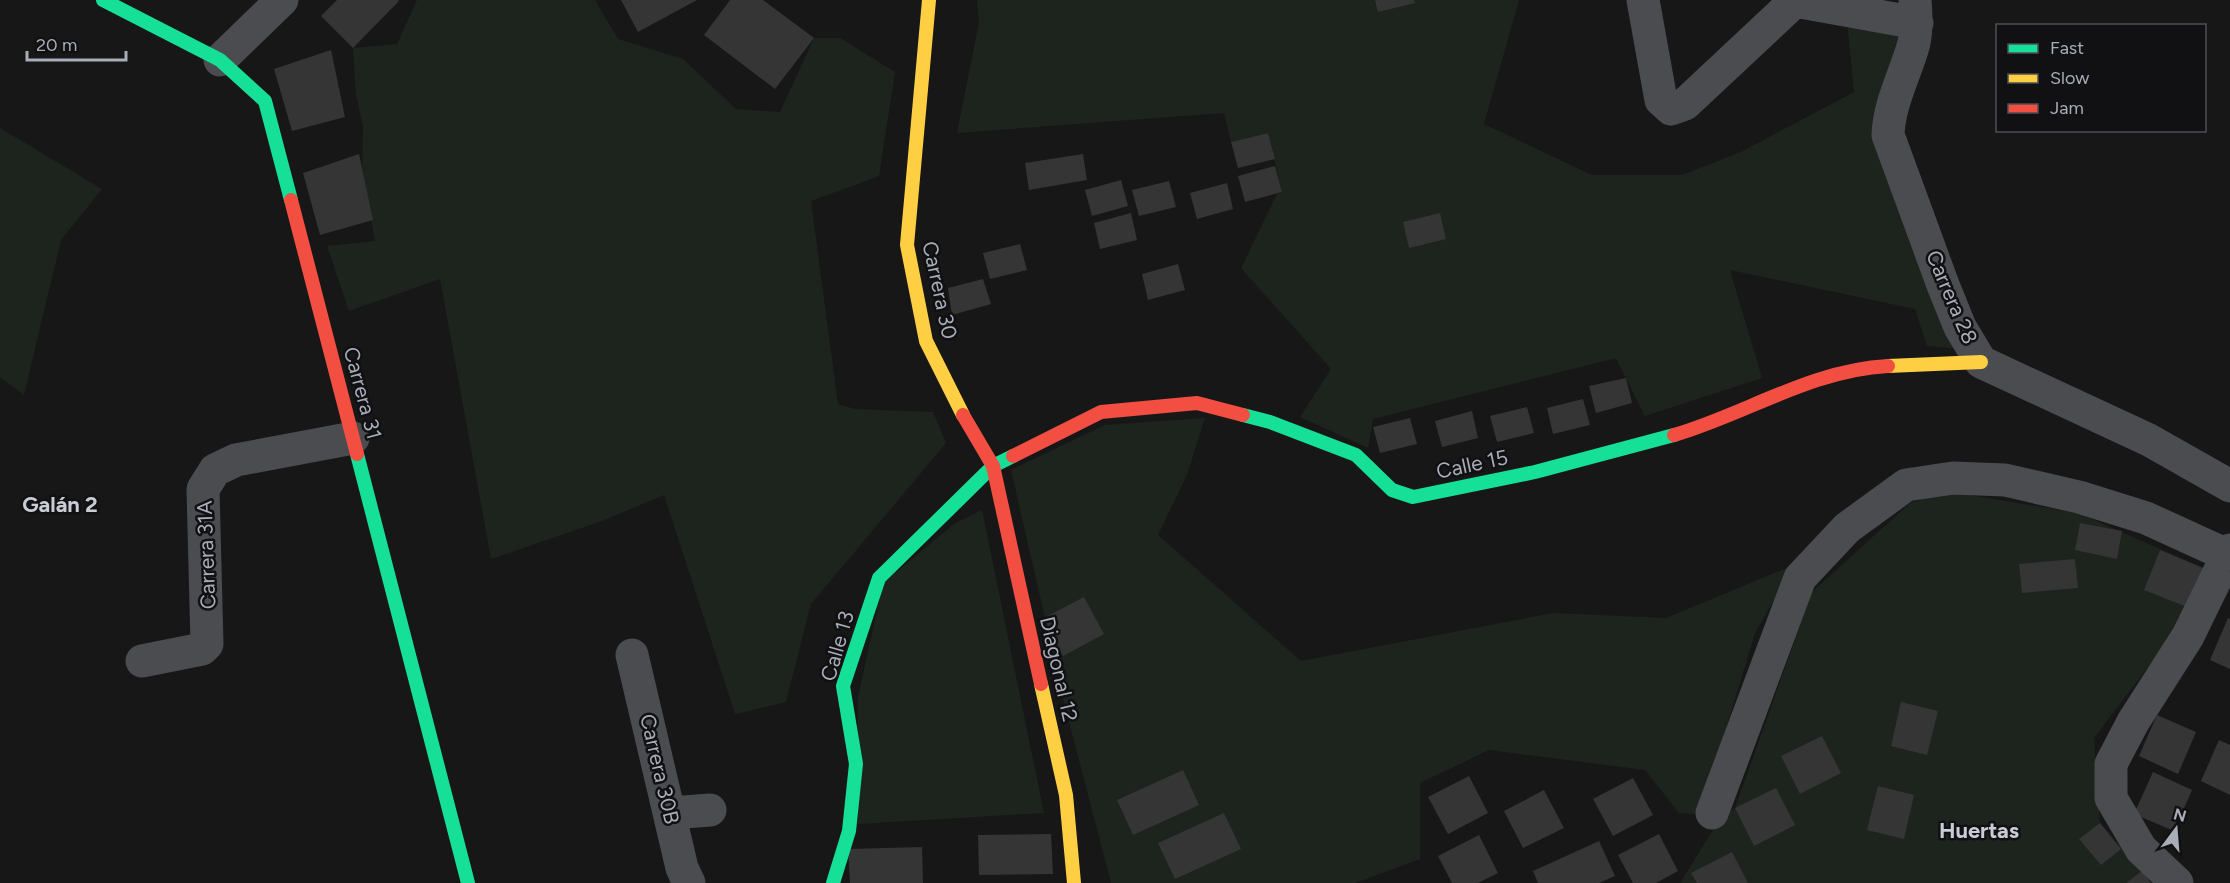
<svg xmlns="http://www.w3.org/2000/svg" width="2230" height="883" font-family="Figtree,sans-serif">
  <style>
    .green { fill: #1d241e }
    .building { fill: #353536 }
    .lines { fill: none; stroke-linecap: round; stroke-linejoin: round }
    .street { stroke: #4b4c50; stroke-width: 33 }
    .fast { stroke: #16e098; stroke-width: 14 }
    .slow { stroke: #ffcf43; stroke-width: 14 }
    .jam { stroke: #f24e42; stroke-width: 14 }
    .labels { text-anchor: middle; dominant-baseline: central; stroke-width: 5; stroke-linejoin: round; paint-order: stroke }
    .street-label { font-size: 21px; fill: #a8adb8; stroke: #111113 }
    .neighbourhood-label { font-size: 22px; font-weight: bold; fill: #c9ccd4; stroke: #111113 }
  </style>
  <rect width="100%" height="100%" fill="#171717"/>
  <!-- green -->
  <path class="green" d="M417 0H595L618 39 683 59 736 109 780 112 814 38H840L895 72 879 176 811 201 838 404 855 409 933 412 946 443 811 604 786 702 735 714 664 495 602 521 491 559 440 279 349 311 327 246 375 241 362 168 363 127 356 95 353 48 397 44Z
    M977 0H1519L1484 124 1592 175H1682L1741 152 1854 92 1847 21 1908 39 1878 126 1964 349 1927 346 1915 309 1730 270 1762 378 1645 416 1616 358 1373 419 1368 448 1300 417 1331 369 1241 268 1277 194 1282 192 1268 133 1231 142 1224 113 957 133 979 22Z
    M0 128 102 189 61 240 24 395 0 377Z
    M1205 418 1187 475 1158 535 1301 661 1553 613 1666 618 1794 565 1755 633 1700 814 1679 813 1645 770 1489 750 1420 783V859L1355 883H1111L1066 710 1011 470 1105 425Z
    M1946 491 2078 513 2208 570 2192 609 2094 738 2100 823 2152 883H1680L1721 817 1735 808 1812 592 1910 503Z
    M982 510 1044 813 858 824V697L883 583 954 524Z"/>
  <!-- building -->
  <path class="building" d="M337 0H398L399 1 353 48 321 16Z
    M621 0H697L638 32Z
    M730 0H763L814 38 775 89 704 35Z
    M1375 0H1414L1415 3 1378 12Z
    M331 50 345 117 292 131 274 69Z
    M1268 133 1275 159 1238 168 1231 142Z
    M359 154 373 220 320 235 303 173Z
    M1083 154 1087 180 1029 190 1025 163Z
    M1275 166 1282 192 1245 202 1238 176Z
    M1121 180 1128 206 1092 216 1085 190Z
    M1169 181 1176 207 1139 216 1132 190Z
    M1227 183 1233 209 1197 219 1190 193Z
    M1131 213 1137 240 1100 249 1094 223Z
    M1440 213 1446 239 1409 248 1403 222Z
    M1020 244 1027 270 990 279 983 253Z
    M1178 264 1185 290 1148 300 1142 274Z
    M983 279 991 304 952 315 948 288Z
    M1626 378 1632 403 1596 413 1589 386Z
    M1583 399 1590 425 1553 434 1547 408Z
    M1527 407 1534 433 1497 442 1490 416Z
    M1472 411 1478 438 1442 447 1435 421Z
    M1410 418 1417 444 1380 453 1373 427Z
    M2080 523 2122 531 2117 559 2075 550Z
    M2160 550 2208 570 2192 609 2144 590Z
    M2075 559 2078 588 2022 593 2019 564Z
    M1084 597 1104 634 1063 656 1044 618Z
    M2228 618 2230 619V669L2210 660Z
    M1901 702 1938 711 1927 755 1891 746Z
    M2157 715 2196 732 2178 774 2139 756Z
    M1822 736 1841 773 1800 794 1781 756Z
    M2219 740 2230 745V795L2201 781Z
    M1183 770 1199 805 1133 835 1117 800Z
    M2153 772 2192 790 2174 831 2134 814Z
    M1469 776 1488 813 1448 834 1428 797Z
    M1633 778 1653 815 1613 836 1593 799Z
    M1878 786 1914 795 1904 839 1867 830Z
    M1776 788 1795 825 1754 846 1735 808Z
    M1544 790 1564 828 1523 848 1504 811Z
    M1224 813 1241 849 1175 879 1158 843Z
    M2100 823 2121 849 2101 865 2079 839Z
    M1051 834 1053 874 979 875 978 835Z
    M1659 834 1678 871 1656 883H1633L1618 855Z
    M1479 835 1498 873 1478 883H1452L1438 856Z
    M1599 841 1615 876 1599 883H1538L1533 871Z
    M922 847 923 883H850L848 849Z
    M1732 852 1748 883H1697L1691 873Z
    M2142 871 2151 883H2126Z"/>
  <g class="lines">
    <!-- street -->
    <path class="street" d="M1643 0 1661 100 1671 109 1685 104 1795 1 1917 23
      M1915 0C1916 15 1917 28 1914 43 1906 73 1889 103 1888 135L1943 285 1960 327 1981 362 2149 440 2230 486
      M220 60 282 0
      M632 655 682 868 689 883
      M142 661 202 649 207 644 203 489 215 470 236 460 353 438
      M671 813 710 810
      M1712 813 1800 578 1847 528 1906 485 1953 478 2005 480 2079 497 2146 518 2227 555
      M2177 883 2141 849 2111 798V764L2133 722 2188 636 2230 550"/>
    <!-- fast -->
    <path class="fast" d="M103 0 220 60 265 101 291 200
      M1243 415 1270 422 1356 455 1392 490 1413 497 1535 472 1674 435
      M357 454 468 883
      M833 883 849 831 856 764 843 686 879 578 993 466 1013 456"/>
    <!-- slow -->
    <path class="slow" d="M929 0 907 245 926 341 963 415
      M1888 366 1981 362
      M1041 684 1066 795 1074 883"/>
    <!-- jam -->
    <path class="jam" d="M291 200 357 454
      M963 415 993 466 1041 684
      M1674 435C1746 414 1811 370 1888 366
      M1013 456 1101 412 1197 403 1243 415"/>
  </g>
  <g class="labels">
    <!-- street labels -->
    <g class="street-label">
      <text transform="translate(940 290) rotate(78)">Carrera 30</text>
      <text transform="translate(1952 297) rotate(67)">Carrera 28</text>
      <text transform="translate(363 393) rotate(75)">Carrera 31</text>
      <text transform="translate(1472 464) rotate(-12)">Calle 15</text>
      <text transform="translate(206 555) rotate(-92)">Carrera 31A</text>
      <text transform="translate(837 646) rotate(-74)">Calle 13</text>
      <text transform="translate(1059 669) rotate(77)">Diagonal 12</text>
      <text transform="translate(660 769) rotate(77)">Carrera 30B</text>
    </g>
    <!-- neighbourhood labels -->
    <g class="neighbourhood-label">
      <text x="60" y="504">Galán 2</text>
      <text x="1979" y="830">Huertas</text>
    </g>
  </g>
  <!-- legend -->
  <rect x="1996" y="24" width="210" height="108" fill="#111113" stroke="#4d4f55" stroke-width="1.5"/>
  <rect x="2008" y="44" width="30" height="9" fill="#16e098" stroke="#4d4f55" stroke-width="1.5"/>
  <text x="2050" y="54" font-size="18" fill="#a8adb8">Fast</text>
  <rect x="2008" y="74" width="30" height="9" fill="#ffcf43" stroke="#4d4f55" stroke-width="1.5"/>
  <text x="2050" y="84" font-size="18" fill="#a8adb8">Slow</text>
  <rect x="2008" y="104" width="30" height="9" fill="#f24e42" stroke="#4d4f55" stroke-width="1.5"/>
  <text x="2050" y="114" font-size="18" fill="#a8adb8">Jam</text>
  <!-- north arrow -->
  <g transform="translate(2176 829) rotate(16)" stroke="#111113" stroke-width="4.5" paint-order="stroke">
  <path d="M0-4.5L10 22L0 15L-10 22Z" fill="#a8adb8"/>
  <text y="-9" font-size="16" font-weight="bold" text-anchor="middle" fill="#a8adb8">N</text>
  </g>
  <!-- scale -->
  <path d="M27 51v9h99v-9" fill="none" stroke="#a8adb8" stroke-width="3"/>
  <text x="36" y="51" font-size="18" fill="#a8adb8" stroke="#111113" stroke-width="4.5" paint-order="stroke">20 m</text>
</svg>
